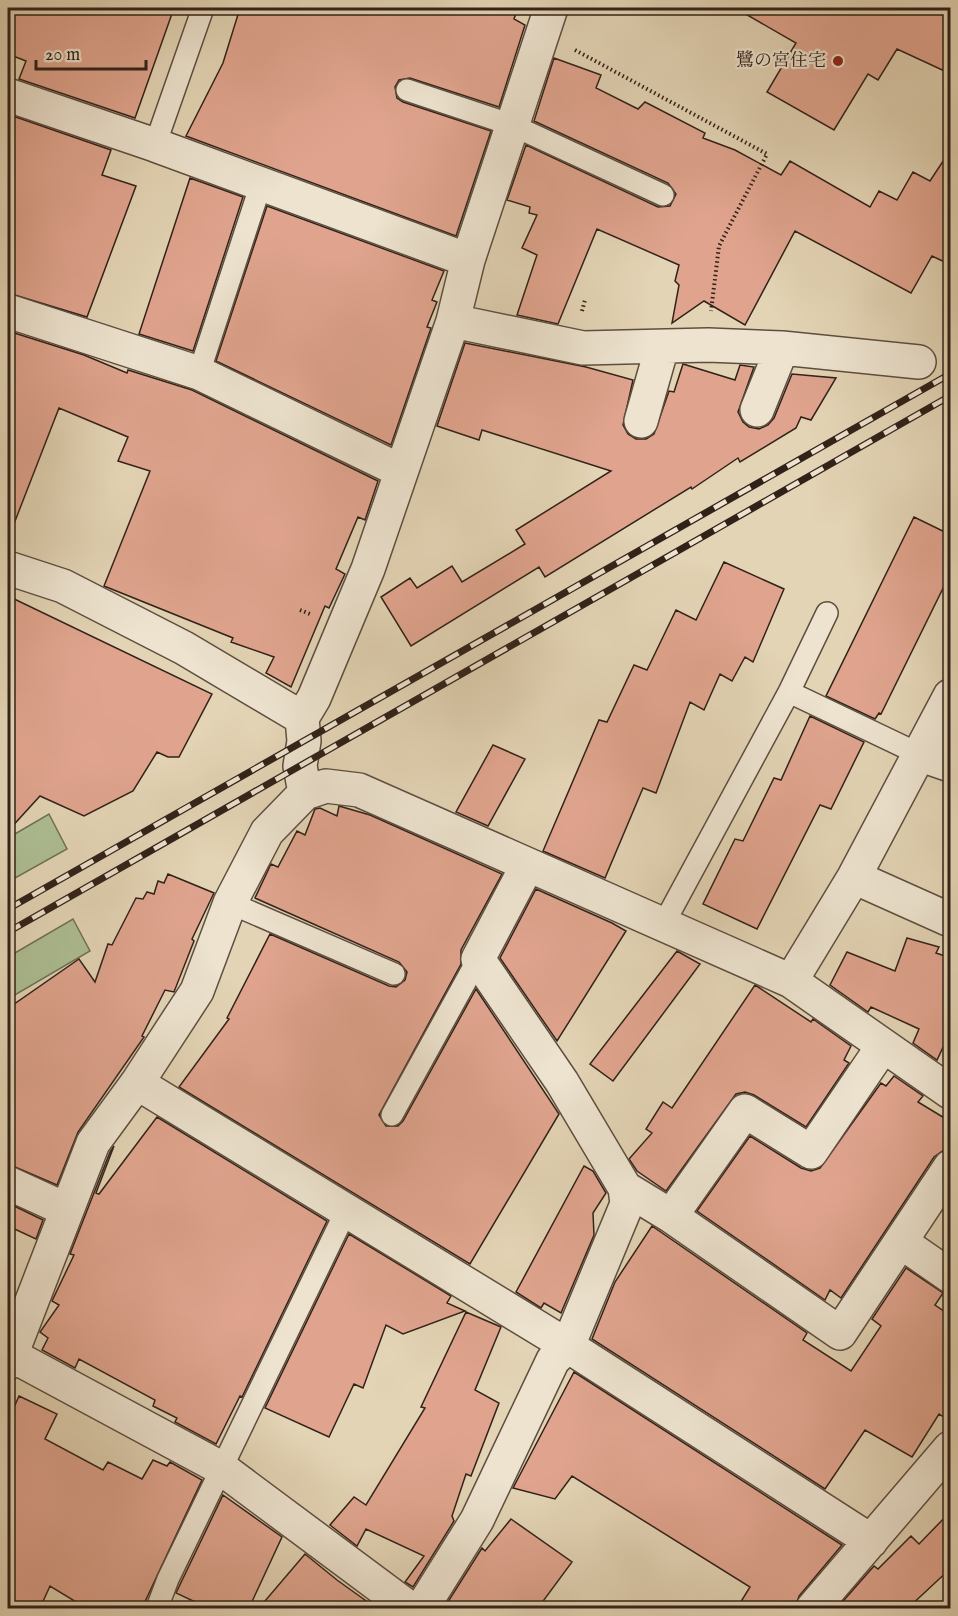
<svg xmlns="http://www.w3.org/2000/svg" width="958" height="1616" font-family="'IM FELL English','Noto Serif JP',serif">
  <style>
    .green { fill: #adbe93; stroke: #6f7056; stroke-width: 1.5 }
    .building { fill: #e0a48e; stroke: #312219; stroke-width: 1.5 }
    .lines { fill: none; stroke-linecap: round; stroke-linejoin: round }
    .service-casing { stroke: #5e4e40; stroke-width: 24 }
    .minor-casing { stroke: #5e4e40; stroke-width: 36 }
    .path { stroke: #312219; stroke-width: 4; stroke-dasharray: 1.5 3; stroke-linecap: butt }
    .service { stroke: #ede3cf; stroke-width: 21 }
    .minor { stroke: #ede3cf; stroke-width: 33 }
    .rail-casing { stroke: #312219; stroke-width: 7 }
    .rail { stroke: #ede3cf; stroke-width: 4.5; stroke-dasharray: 14; stroke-linecap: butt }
    .poi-dot { fill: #8f2418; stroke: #ede3cf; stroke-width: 2 }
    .labels { text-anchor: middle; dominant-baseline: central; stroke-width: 4.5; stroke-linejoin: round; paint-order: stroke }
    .poi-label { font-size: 18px; fill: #312219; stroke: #ede3cf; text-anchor: end }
  </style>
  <rect width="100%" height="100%" fill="#e3d4b5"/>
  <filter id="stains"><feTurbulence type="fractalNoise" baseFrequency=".00333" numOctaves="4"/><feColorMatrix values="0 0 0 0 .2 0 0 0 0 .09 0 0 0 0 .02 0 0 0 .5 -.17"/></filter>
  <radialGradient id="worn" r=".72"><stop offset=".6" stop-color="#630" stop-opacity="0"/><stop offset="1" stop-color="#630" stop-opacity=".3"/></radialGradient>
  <!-- green -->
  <path class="green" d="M49 814 67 849 8 882V838Z
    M73 919 90 951 8 999V957Z"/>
  <!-- building -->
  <path class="building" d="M8 8H174L135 118 19 79 26 61 8 54Z
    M240 8H518L514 19 525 25 499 107 410 78 399 80 395 87 397 98 403 102 491 131 456 236 186 136 223 63Z
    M735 8H951V74L897 49 878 80 868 74 834 130 767 92 796 43Z
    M554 58 601 75 596 88 638 109 645 102 705 133 703 138 735 150 781 175 790 161 870 207 879 191 897 200 913 172 930 181 951 149V265L932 256 911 293 795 231 745 325 704 301 672 323 679 285 675 281 679 265 597 229 558 324 517 315 537 255 522 248 537 215 529 213 530 207 507 200 526 145 658 207 670 206 676 194 668 183 534 121Z
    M10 115 111 150 102 175 136 186 87 317 8 293V121Z
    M190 178 243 197 193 351 139 334Z
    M267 206 444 271 432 300 437 302 427 327 431 328 391 445 216 361Z
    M8 331 84 355 127 373 128 370 192 390 378 481 365 520 358 517 336 569 345 574 329 608 325 606 291 687 266 673 274 657 231 642 233 638 104 586 150 471 118 461 128 437 59 408 10 534H8Z
    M465 343 586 367 633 380 623 425 628 434 636 439H646L654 434 669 391 674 392 683 364 735 380 740 365 754 367 738 412 743 422 749 427 759 429 768 425 774 418 792 374 836 378 811 420 801 417 796 428 740 462 738 458 692 489 691 487 545 577 539 567 411 646 381 597 410 578 417 588 452 566 462 582 525 544 516 530 611 471 482 430 479 440 437 426Z
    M914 517 951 535V572L881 714 879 713 875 719 826 696Z
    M724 562 784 589 753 662 745 657 732 681 720 674 704 710 690 702 656 793 643 788 605 878 543 851 599 720 607 722 634 665 647 670 676 610 696 620Z
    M8 596 212 694 179 757H168L157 752 133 791 84 816 40 796 8 831Z
    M810 716 864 742 831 809 820 805 757 929 703 904 735 839 743 841 774 778 781 780Z
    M493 745 525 759 488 826 456 812Z
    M339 806 370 815 502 874 461 950V964L379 1115 386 1126H398L403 1121 476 989 559 1114 470 1264 179 1087 229 1019 227 1018 270 934 389 986 396 987 405 980 407 972 399 962 255 898 271 864 278 867 297 831 305 835 315 809 320 808 337 816Z
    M168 874 214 893 192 939 194 941 174 992 165 990 142 1036 144 1037 78 1132 57 1185 8 1164V1014L10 1007 79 959 95 982 108 944 112 945 136 898 143 899 147 892 154 894 158 881 164 883Z
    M536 889 612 923 626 931 557 1041 500 958Z
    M907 938 939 947 936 953 951 958V1044L946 1041 937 1060 913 1043 919 1029 871 1007 868 1012 830 985 847 952 895 971Z
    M677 951 700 964 613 1081 590 1064Z
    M755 985 811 1022 813 1019 851 1046 844 1060 849 1063 806 1127 754 1095 745 1092 736 1094 666 1191 637 1171 629 1159 652 1133 646 1129 663 1102 672 1108Z
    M894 1076 923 1096 918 1102 951 1122V1145L934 1157 841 1298 830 1290 825 1300 697 1211 750 1136 801 1168 811 1171 820 1168 881 1083 886 1086Z
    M157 1117 327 1221 242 1397 240 1396 216 1444 175 1422 177 1418 153 1406 155 1400 79 1359 75 1368 42 1350 48 1338 40 1332 59 1305 52 1301 74 1255 70 1254 110 1152 114 1146 96 1193 99 1194Z
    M584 1166 593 1171 606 1193 593 1213 594 1235 561 1313 544 1303 541 1308 516 1292Z
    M8 1203 43 1220 36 1239 8 1226Z
    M652 1226 807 1333 803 1340 851 1371 881 1326 872 1319 906 1268 943 1293 935 1305 951 1316V1422L939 1414 912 1457 865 1430 825 1489 592 1339 615 1282Z
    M349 1234 451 1296 447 1303 465 1311 403 1334 386 1325 363 1388 354 1384 329 1437 265 1408Z
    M466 1312 501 1327 475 1390 499 1403 471 1476 466 1474 452 1516 454 1521 413 1587 405 1582 424 1556 366 1529 357 1546 330 1525 354 1497 366 1505 425 1408 421 1407Z
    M574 1372 842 1545 799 1596 795 1608H737L750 1587 572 1476 555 1499 513 1488Z
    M19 1396 57 1414 45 1439 103 1470 108 1462 142 1479 153 1460 167 1466 170 1462 202 1480 142 1608H86L50 1586 40 1608H8V1421Z
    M223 1495 282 1537 249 1608H208L176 1593Z
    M951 1511V1568L908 1608H837L874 1566 878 1569 911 1536 919 1544Z
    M511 1519 572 1562 538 1608H444L482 1548 485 1551Z
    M305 1554 337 1580 376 1608H259Z"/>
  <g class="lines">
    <!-- service casing -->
    <g class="service-casing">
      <path id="service" d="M407 90 512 125 663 195
        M155 145 203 8
        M199 373 261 184
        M789 692 921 755
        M230 903 394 974
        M663 925 789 692 827 613
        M392 1115 478 959
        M157 1608 168 1579 346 1211"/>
    </g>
    <!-- minor casing -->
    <g class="minor-casing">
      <path id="minor" d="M8 95 155 145 468 260
        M8 311 199 373 401 471
        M453 321 583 348 708 345 782 348 919 362
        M757 410 782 348
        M641 421 662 347
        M8 568 63 586 184 648 302 718
        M921 755 950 765
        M305 793 300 766 304 741 302 718 314 698 368 569 453 321 468 260 551 8
        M854 877 950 920
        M791 981 854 877 950 696
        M137 1083 568 1346 871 1541
        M8 1183 67 1210
        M625 1188 671 1216 840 1333 950 1167
        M671 1216 745 1111 811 1152 883 1046
        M901 1242 950 1276
        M11 1355 221 1468 409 1608
        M8 1363 93 1143 137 1083 197 991 230 903 267 832 305 793 326 786 359 790 791 981 950 1092
        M422 1608 477 1520 553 1360 568 1346 627 1204 625 1188 562 1082 478 959 527 866
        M813 1608 950 1448"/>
    </g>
    <!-- path -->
    <path class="path" d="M575 50 767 154 719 246 711 311
      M582 311 585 300
      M300 610 310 614"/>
    <!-- service -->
    <use href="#service" class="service"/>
    <!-- minor -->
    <use href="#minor" class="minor"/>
    <!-- rail casing -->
    <g class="rail-casing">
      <path id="rail" d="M8 909 950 374
        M8 932 950 396"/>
    </g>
    <!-- rail -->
    <use href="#rail" class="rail"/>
  </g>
  <!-- markers -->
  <circle class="poi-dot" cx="838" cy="61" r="6"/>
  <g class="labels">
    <!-- poi labels -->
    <g class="poi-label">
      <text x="826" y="61">鷺の宮住宅</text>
    </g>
  </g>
  <!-- margin -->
  <rect width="958" height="1616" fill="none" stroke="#e3d4b5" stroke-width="30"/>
  <rect x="9" y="9" width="940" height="1598" fill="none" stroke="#312219" stroke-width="3"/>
  <rect x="15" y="15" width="928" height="1586" fill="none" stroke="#312219" stroke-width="1.5"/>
  <!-- scale -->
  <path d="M36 60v9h110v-9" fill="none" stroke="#312219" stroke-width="3"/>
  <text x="45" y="60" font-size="18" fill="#312219" stroke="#ede3cf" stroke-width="4.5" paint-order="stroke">20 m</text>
  <rect width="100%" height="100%" filter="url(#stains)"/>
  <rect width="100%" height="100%" fill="url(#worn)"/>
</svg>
